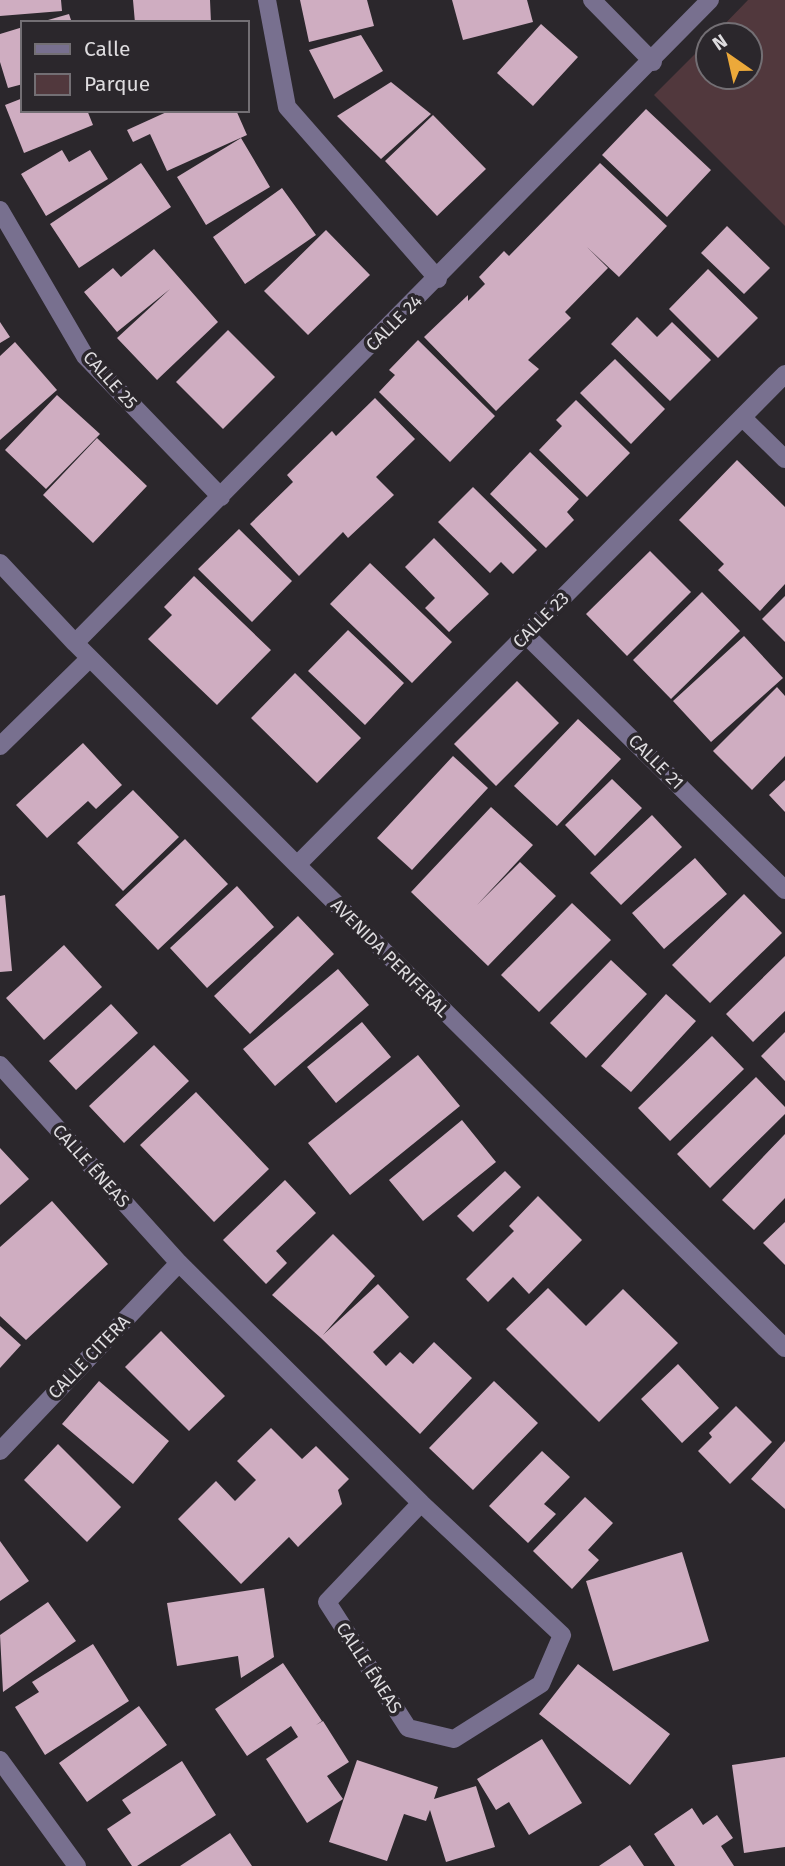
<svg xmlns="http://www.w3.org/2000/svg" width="785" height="1866" font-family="'Fira Sans',sans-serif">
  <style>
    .green { fill: #51383d }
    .building { fill: #cfadc1 }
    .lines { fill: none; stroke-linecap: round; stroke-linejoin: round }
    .minor { stroke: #78708f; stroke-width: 18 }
    .labels { text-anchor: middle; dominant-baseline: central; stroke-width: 7; stroke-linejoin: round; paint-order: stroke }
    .street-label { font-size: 18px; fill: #dedcdf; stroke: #2b272c }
  </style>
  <rect width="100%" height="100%" fill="#2b272c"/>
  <!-- green -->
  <path class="green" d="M748 0H785V226L654 95 708 41V77H750V35H714Z"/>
  <!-- building -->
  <path class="building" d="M0 0H61L62 11 0 16Z
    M133 0H210L211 23H135Z
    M300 0H367L374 26 309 42Z
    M452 0H527L533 22 463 40Z
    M69 14 72 23H41V22Z
    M541 24 578 57 533 106 497 73Z
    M23 27V84L8 88 0 62V34Z
    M361 35 383 71 334 99 309 50Z
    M391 82 431 114 381 159 337 116Z
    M23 98V110H87L93 125 24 153 5 105Z
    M646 109 711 170 667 217 602 155Z
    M171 110H236L247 135 167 171 150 134 133 142 127 130Z
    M433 115 486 169 437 216 385 161Z
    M241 138 270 187 206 225 177 177Z
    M62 150 69 162 90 150 108 179 46 216 21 174Z
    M141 163 171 207 79 268 50 224Z
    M600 163 667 226 619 277 587 247 608 268 565 312 571 318 528 360 539 369 496 411 424 337 468 295V301L485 284 479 277 504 251 509 256Z
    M282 188 316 235 245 284 213 237Z
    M727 226 770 268 744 294 701 253Z
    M326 230 370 275 308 335 264 291Z
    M154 249 218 322 157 380 117 338 170 289 117 332 84 292 113 268 121 277Z
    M708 269 758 318 718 358 669 309Z
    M637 317 657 337 672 322 711 360 670 401 611 344Z
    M0 322 10 337 0 343Z
    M228 330 275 377 223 429 176 382Z
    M418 340 495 416 450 462 379 392 395 375 389 370Z
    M15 342 57 390 0 440V356Z
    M615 359 665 409 631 444 580 393Z
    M57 395 100 434 46 489 5 450Z
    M375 398 415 439 376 477 394 495 348 538 343 532 299 576 250 524 293 482 287 475 332 431 336 436Z
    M576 400 630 453 587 497 539 450 562 426 556 420Z
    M97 438 147 486 93 543 43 495Z
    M530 452 579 499 567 512 574 520 546 548 490 494Z
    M737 460 785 507V584L760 611 718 570 724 564 679 520Z
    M473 487 537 550 513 574 501 562 490 573 438 522Z
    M239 529 292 581 252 622 198 569Z
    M434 538 489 594 449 632 425 608 435 598 405 567Z
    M650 551 691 592 627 656 586 614Z
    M370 563 452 642 412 683 330 604Z
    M194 576 271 650 217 705 148 639 172 615 164 607Z
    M702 592 740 631 671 699 633 660Z
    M785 596V642L762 619Z
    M348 630 404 683 365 725 308 671Z
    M744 636 783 678 711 742 673 701Z
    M295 673 361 738 317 783 251 718Z
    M517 681 559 723 496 786 454 744Z
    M777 687 785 696V756L752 790 713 751Z
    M578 719 621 759 557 826 514 786Z
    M83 743 122 785 96 809 88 801 47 838 16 805Z
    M453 756 488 788 412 870 377 838Z
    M612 779 642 808 595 856 565 825Z
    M785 780V812L769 795Z
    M133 790 179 837 123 891 77 843Z
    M491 807 533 845 477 905 520 862 556 896 488 966 411 892Z
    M652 815 682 847 621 905 590 873Z
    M185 839 228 884 158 950 115 905Z
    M695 858 727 894 664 949 632 913Z
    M237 886 274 927 207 988 170 948Z
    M744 894 782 933 710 1003 672 965Z
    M5 895 12 971 0 972V896Z
    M572 903 611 940 539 1012 501 975Z
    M298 916 334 954 250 1034 214 996Z
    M64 945 102 987 44 1040 6 998Z
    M785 956V1011L753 1042 726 1014Z
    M611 960 647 994 586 1058 550 1023Z
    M338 969 369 1005 275 1086 243 1049Z
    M666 994 696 1021 631 1092 601 1066Z
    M111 1004 138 1033 76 1090 49 1061Z
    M362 1022 391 1057 336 1103 307 1067Z
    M785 1032V1081L761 1056Z
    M712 1036 744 1069 670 1141 638 1108Z
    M154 1045 189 1081 124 1143 89 1106Z
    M418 1055 460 1106 350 1195 308 1143Z
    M756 1077 785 1107V1114L710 1188 677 1154Z
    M196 1092 269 1169 214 1222 140 1145Z
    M462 1120 496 1162 423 1221 389 1180Z
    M785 1134V1198L754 1230 722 1200Z
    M0 1148 29 1179 0 1205Z
    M505 1171 521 1187 473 1232 457 1216Z
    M285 1180 316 1213 276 1251 287 1263 266 1284 223 1240Z
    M538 1196 582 1240 529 1294 513 1277 488 1302 466 1279 514 1231 509 1226Z
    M52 1201 108 1264 26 1340 0 1316V1247Z
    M785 1222V1265L763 1243Z
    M333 1234 375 1276 323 1335 378 1284 409 1317 373 1352 386 1366 400 1352 413 1364 434 1342 472 1378 420 1434 321 1338 272 1295Z
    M548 1288 586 1326 623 1289 678 1343 599 1422 506 1329Z
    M0 1326 21 1345 0 1368Z
    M161 1331 225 1396 189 1431 125 1367Z
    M678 1364 719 1408 682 1443 641 1399Z
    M99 1381 169 1441 133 1484 62 1424Z
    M494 1381 538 1423 473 1490 429 1448Z
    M736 1406 772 1442 730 1484 698 1451 712 1437 709 1433Z
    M271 1428 302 1459 316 1446 349 1479 338 1490 342 1504 298 1547 289 1537 241 1584 178 1519 216 1481 235 1501 256 1480 237 1461Z
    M785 1441V1509L751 1479Z
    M58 1444 121 1507 87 1542 24 1480Z
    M542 1451 570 1477 544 1504 556 1514 528 1543 489 1506Z
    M585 1497 613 1523 588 1550 599 1560 572 1589 533 1551Z
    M0 1541 29 1581 0 1601Z
    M682 1552 709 1641 613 1671 586 1581Z
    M264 1588 274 1657 241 1678 238 1656 177 1666 167 1603Z
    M48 1602 76 1641 3 1692 0 1635Z
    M93 1644 129 1701 45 1755 15 1707 39 1692 32 1682Z
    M283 1663 322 1721 316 1725 323 1721 349 1762 327 1776 343 1799 307 1823 266 1759 298 1737 291 1726 247 1756 215 1709Z
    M578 1664 670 1734 630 1785 539 1714Z
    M139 1706 167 1745 87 1802 59 1763Z
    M542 1739 582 1803 529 1835 509 1802 496 1810 477 1779Z
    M785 1757V1847L744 1853 732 1765Z
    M357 1760 438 1787 434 1799 476 1786 495 1847 446 1862 430 1810 426 1821 404 1814 387 1861 329 1842Z
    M182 1761 216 1815 137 1866H132L107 1829 131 1813 122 1800Z
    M692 1808 703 1825 717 1815 733 1838 721 1846 734 1866H675L654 1834Z
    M230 1833 252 1866H180Z
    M630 1845 644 1866H599Z"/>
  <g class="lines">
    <!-- minor -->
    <path class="minor" d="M267 0 287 107 438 279
      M592 0 653 62
      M0 210 85 356 221 497
      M742 417 785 459
      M0 563 75 643 297 865 785 1348
      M526 635 785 890
      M75 643 710 0
      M0 746 90 658
      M297 865 785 374
      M0 1065 179 1263 421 1503
      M0 1451 179 1263
      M421 1503 562 1635 541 1684 454 1739 408 1728 327 1602Z
      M0 1760 77 1866"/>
  </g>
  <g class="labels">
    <!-- street labels -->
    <g class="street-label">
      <text transform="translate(394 323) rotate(-45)">CALLE 24</text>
      <text transform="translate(110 380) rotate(48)">CALLE 25</text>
      <text transform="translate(541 620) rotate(-45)">CALLE 23</text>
      <text transform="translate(656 762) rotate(45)">CALLE 21</text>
      <text transform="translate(390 958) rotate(45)">AVENIDA PERIFERAL</text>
      <text transform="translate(91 1166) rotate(48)">CALLE ÉNEAS</text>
      <text transform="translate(89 1357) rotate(-46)">CALLE CITERA</text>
      <text transform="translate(369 1668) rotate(57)">CALLE ÉNEAS</text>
    </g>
  </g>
  <!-- legend -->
  <rect x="21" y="21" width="228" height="91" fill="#2b272c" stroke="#736f74" stroke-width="2"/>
  <rect x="35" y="44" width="35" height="10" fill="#78708f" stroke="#736f74" stroke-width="2"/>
  <text x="84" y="56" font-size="21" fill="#dedcdf">Calle</text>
  <rect x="35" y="74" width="35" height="21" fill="#51383d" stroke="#736f74" stroke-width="2"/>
  <text x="84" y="91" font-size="21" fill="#dedcdf">Parque</text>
  <!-- north arrow -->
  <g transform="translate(729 56) rotate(326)"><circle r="33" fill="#2b272c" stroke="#736f74" stroke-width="2"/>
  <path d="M0-5L12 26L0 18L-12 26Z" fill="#eca93a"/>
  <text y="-10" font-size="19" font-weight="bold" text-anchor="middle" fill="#dedcdf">N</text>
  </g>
</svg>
